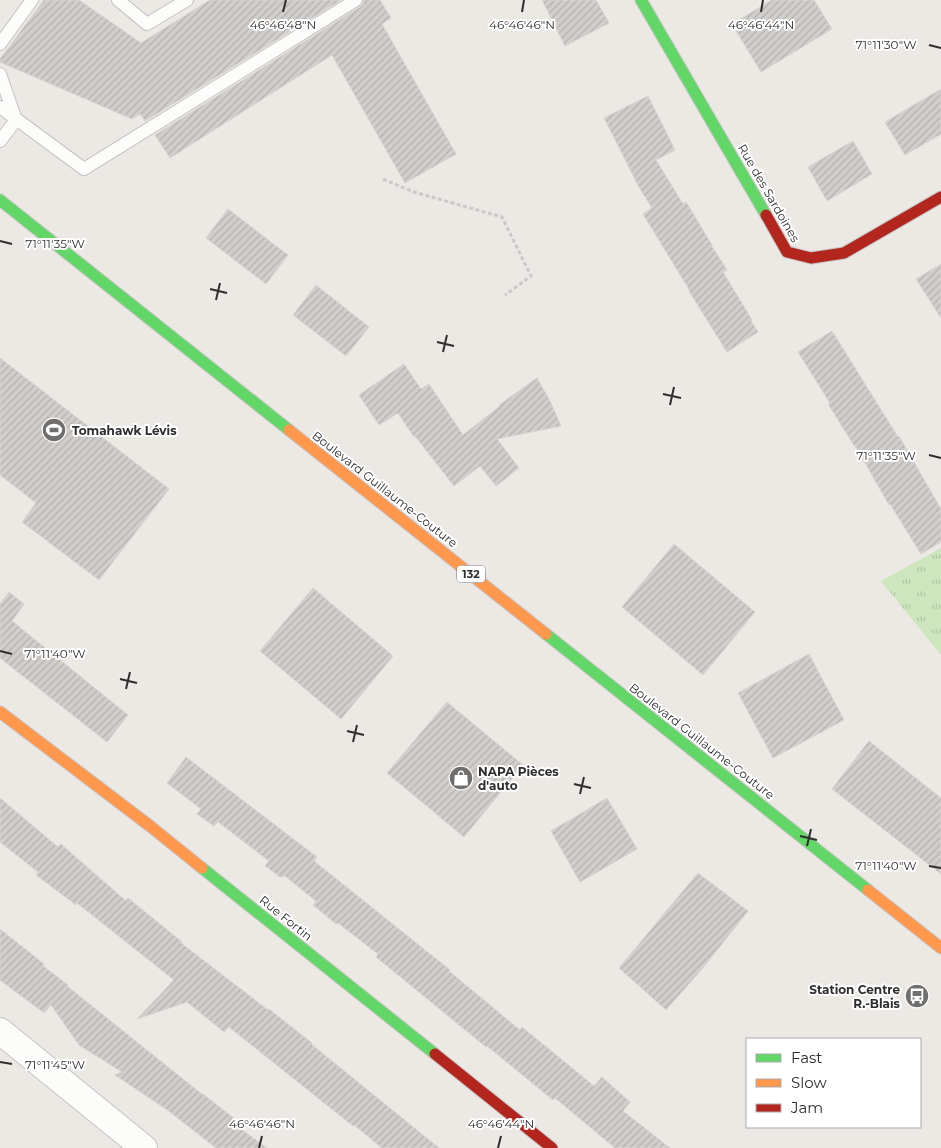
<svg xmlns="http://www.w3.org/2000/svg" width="941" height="1148" font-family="Montserrat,sans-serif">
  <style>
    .park { fill: url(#park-tufts) }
    .building { fill: url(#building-hatch); stroke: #d7d4d0 }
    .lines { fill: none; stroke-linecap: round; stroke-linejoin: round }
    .lane-casing { stroke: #c5c4c5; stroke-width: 14 }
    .street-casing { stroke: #c5c4c5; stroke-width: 28 }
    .fast-casing { stroke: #c5c4c5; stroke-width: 13 }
    .slow-casing { stroke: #c5c4c5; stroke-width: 13 }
    .jam-casing { stroke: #c5c4c5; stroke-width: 13 }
    .path { stroke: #c9c9c8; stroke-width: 3; stroke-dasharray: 4 2.5; stroke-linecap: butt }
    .lane { stroke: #fcfcfb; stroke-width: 12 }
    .street { stroke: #fcfcfb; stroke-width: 26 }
    .fast { stroke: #63d668; stroke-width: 11 }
    .slow { stroke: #ff974d; stroke-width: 11 }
    .jam { stroke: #b3261e; stroke-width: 11 }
    .ticks { fill: none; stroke: #2e2e2e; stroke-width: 2 }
    .labels { text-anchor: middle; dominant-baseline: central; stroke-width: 4; stroke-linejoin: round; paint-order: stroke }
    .shield { fill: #fff; stroke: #6d6d6d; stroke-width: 1 }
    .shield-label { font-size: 11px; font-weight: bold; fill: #2e2e2e }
    .street-label { font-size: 12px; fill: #2e2e2e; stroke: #fff }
    .poi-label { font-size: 12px; font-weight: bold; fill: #2e2e2e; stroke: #fff; text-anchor: start }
    .ticks-label { font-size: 12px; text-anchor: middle; fill: #2e2e2e; stroke: #fff; stroke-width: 4; stroke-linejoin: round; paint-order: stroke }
  </style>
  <defs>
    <pattern id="park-tufts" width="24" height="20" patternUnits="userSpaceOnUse" patternTransform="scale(1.25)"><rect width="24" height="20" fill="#cee6be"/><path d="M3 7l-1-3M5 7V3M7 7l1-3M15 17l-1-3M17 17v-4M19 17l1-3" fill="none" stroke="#b1c6a4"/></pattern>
    <pattern id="building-hatch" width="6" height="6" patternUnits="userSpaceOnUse" patternTransform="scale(1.25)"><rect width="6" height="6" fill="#d1cecb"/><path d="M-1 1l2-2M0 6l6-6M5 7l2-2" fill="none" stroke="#b4b1af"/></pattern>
  </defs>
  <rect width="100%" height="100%" fill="#ece8e4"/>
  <!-- park -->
  <path class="park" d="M941 548V655L881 581Z"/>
  <!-- building -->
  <path class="building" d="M44 0H79L141 43 210 0H341L145 121 140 114 132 119 0 62V59Z
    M364 0H380L391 18 382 24 456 154 405 183 332 55 170 158 155 135 360 7 363 4Z
    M542 0H596L609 23 565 46Z
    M772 0H814L832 29 761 72 732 24Z
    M941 89V134L905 155 885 122Z
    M648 96 675 150 656 160 683 204 686 202 712 245H711L727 270 723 272 752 320 751 321 758 332 727 352 689 291H690L643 214 652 208 640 189 604 118Z
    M853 141 872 174 827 201 808 167Z
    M228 209 288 255 266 284 206 238Z
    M941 264V318L916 279Z
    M316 285 369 327 346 356 293 315Z
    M832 331 898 437 899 436 941 509V542L921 554 890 504 889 505 856 447H855L828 404 830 403 798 352Z
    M0 358 169 489 99 580 22 522 36 503 0 475Z
    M404 364 421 389 429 384 463 435 500 406 499 405 537 378 550 401 561 426 497 439 519 468 496 486 480 466 454 486 415 436 414 437 398 413 379 425 359 395Z
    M674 544 755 612 703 675 622 607Z
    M313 588 393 656 341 719 260 651Z
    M9 592 24 604 12 621 128 715 107 742 0 658V604Z
    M809 654 844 720 773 758 738 693Z
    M447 702 523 765 464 837 387 773Z
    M869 741 941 798V874L832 789Z
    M186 757 317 857 314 861 450 970 449 971 520 1030 522 1027 594 1086 602 1077 630 1102 623 1111 670 1148H615L555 1098 553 1100 487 1046 486 1047 376 957 378 954 338 923 336 924 313 905 316 901 285 876 280 877 265 866 269 861 218 822 214 826 197 814 201 809 167 783Z
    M0 798 58 847 61 844 126 901 128 898 182 942 181 943 268 1010 269 1009 312 1043 311 1044 439 1148H382L354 1125 353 1126 229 1027 224 1032 187 1002 137 1019 174 980 77 903 76 905 36 875 38 872 0 842Z
    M607 798 637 849 580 882 551 831Z
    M698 873 748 911 702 969 666 1010 619 968Z
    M0 929 44 964 43 966 68 985 67 986 203 1095V1094L244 1126 241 1129 267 1148H216L166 1109 115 1075 122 1072 79 1045 51 1005 44 1013 0 980Z"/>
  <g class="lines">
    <!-- lane casing -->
    <g class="lane-casing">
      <path id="lane" d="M118 0 147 24 187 0
        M0 44 32 0
        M0 74 16 120
        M0 107 84 169 356 0
        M0 141 16 120"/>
    </g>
    <!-- street casing -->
    <g class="street-casing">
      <path id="street" d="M0 1031 144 1148"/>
    </g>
    <!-- fast casing -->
    <g class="fast-casing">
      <path id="fast" d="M641 0 766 215
        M0 200 289 430
        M546 634 868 890
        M202 868 435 1054"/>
    </g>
    <!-- slow casing -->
    <g class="slow-casing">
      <path id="slow" d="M289 430 546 634
        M0 712 150 826 202 868
        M868 890 941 948"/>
    </g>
    <!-- jam casing -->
    <g class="jam-casing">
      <path id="jam" d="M766 215 787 252 811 258 844 253 941 197
        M435 1054 552 1148"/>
    </g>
    <!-- path -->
    <path class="path" d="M383 179 414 192 502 217 531 276 505 295"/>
    <!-- lane -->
    <use href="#lane" class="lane"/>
    <!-- street -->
    <use href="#street" class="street"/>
    <!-- fast -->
    <use href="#fast" class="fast"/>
    <!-- slow -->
    <use href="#slow" class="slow"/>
    <!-- jam -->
    <use href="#jam" class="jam"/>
  </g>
  <!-- ticks -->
  <path class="ticks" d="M283 12 286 0M522 12 524 0M761 12 763 0M929 45 941 48M0 241 12 244M210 289 227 293M216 300 220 283M437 342 454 346M443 352 447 335M663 394 681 398M670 405 674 387M929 455 941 458M0 651 12 654M120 679 137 683M126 689 130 672M347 731 364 735M353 742 357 725M574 784 591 788M580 794 584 777M800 836 817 840M807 846 811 829M929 866 941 868M0 1062 12 1064M259 1148 262 1136M498 1148 501 1136"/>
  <!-- icons -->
  <defs>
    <g id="stadium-disc" transform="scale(1.25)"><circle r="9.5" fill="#706f6e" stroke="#fff"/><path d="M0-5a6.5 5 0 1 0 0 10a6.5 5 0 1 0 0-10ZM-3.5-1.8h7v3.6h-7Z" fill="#fff"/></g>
    <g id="shop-disc" transform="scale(1.25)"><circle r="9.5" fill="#706f6e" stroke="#fff"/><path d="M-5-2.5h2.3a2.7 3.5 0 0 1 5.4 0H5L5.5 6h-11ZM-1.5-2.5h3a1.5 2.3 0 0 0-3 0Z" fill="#fff"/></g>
    <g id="bus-disc" transform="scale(1.25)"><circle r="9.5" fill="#706f6e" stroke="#fff"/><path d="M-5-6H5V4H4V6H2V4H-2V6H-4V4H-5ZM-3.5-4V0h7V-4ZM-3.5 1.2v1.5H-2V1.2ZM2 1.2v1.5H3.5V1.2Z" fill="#fff"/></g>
  </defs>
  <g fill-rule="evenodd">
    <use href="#stadium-disc" x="54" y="430"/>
    <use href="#shop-disc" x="461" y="778"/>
    <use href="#bus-disc" x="917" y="996"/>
  </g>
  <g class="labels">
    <!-- shield labels -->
    <rect class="shield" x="457" y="565.5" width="28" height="17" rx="4"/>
    <g class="shield-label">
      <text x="471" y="574">132</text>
    </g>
    <!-- street labels -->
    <g class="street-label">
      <text transform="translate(769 193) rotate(60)">Rue des Sardoines</text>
      <text transform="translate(385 489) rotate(38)">Boulevard Guillaume-Couture</text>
      <text transform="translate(702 741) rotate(38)">Boulevard Guillaume-Couture</text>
      <text transform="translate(286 918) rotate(39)">Rue Fortin</text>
    </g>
    <!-- poi labels -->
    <g class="poi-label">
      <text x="72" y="430">Tomahawk Lévis</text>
      <text x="478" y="771">NAPA Pièces<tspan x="478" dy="14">d'auto</tspan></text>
      <text x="900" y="989" text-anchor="end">Station Centre<tspan x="900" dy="14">R.-Blais</tspan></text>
    </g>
  </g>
  <g class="ticks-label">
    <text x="283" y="29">46°46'48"N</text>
    <text x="522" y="29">46°46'46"N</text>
    <text x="761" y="29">46°46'44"N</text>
    <text x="886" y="49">71°11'30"W</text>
    <text x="55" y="248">71°11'35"W</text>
    <text x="886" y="460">71°11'35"W</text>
    <text x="55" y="658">71°11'40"W</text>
    <text x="886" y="870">71°11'40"W</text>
    <text x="55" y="1069">71°11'45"W</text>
    <text x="262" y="1128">46°46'46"N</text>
    <text x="501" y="1128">46°46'44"N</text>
  </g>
  <!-- legend -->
  <rect x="746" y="1038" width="175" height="90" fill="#ffffff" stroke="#ababab"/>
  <rect x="756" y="1054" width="25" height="8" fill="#63d668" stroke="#ababab"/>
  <text x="791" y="1063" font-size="15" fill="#2e2e2e">Fast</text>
  <rect x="756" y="1079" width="25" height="8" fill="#ff974d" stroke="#ababab"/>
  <text x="791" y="1088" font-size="15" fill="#2e2e2e">Slow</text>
  <rect x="756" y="1104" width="25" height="8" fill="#b3261e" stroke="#ababab"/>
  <text x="791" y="1113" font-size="15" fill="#2e2e2e">Jam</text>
</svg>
